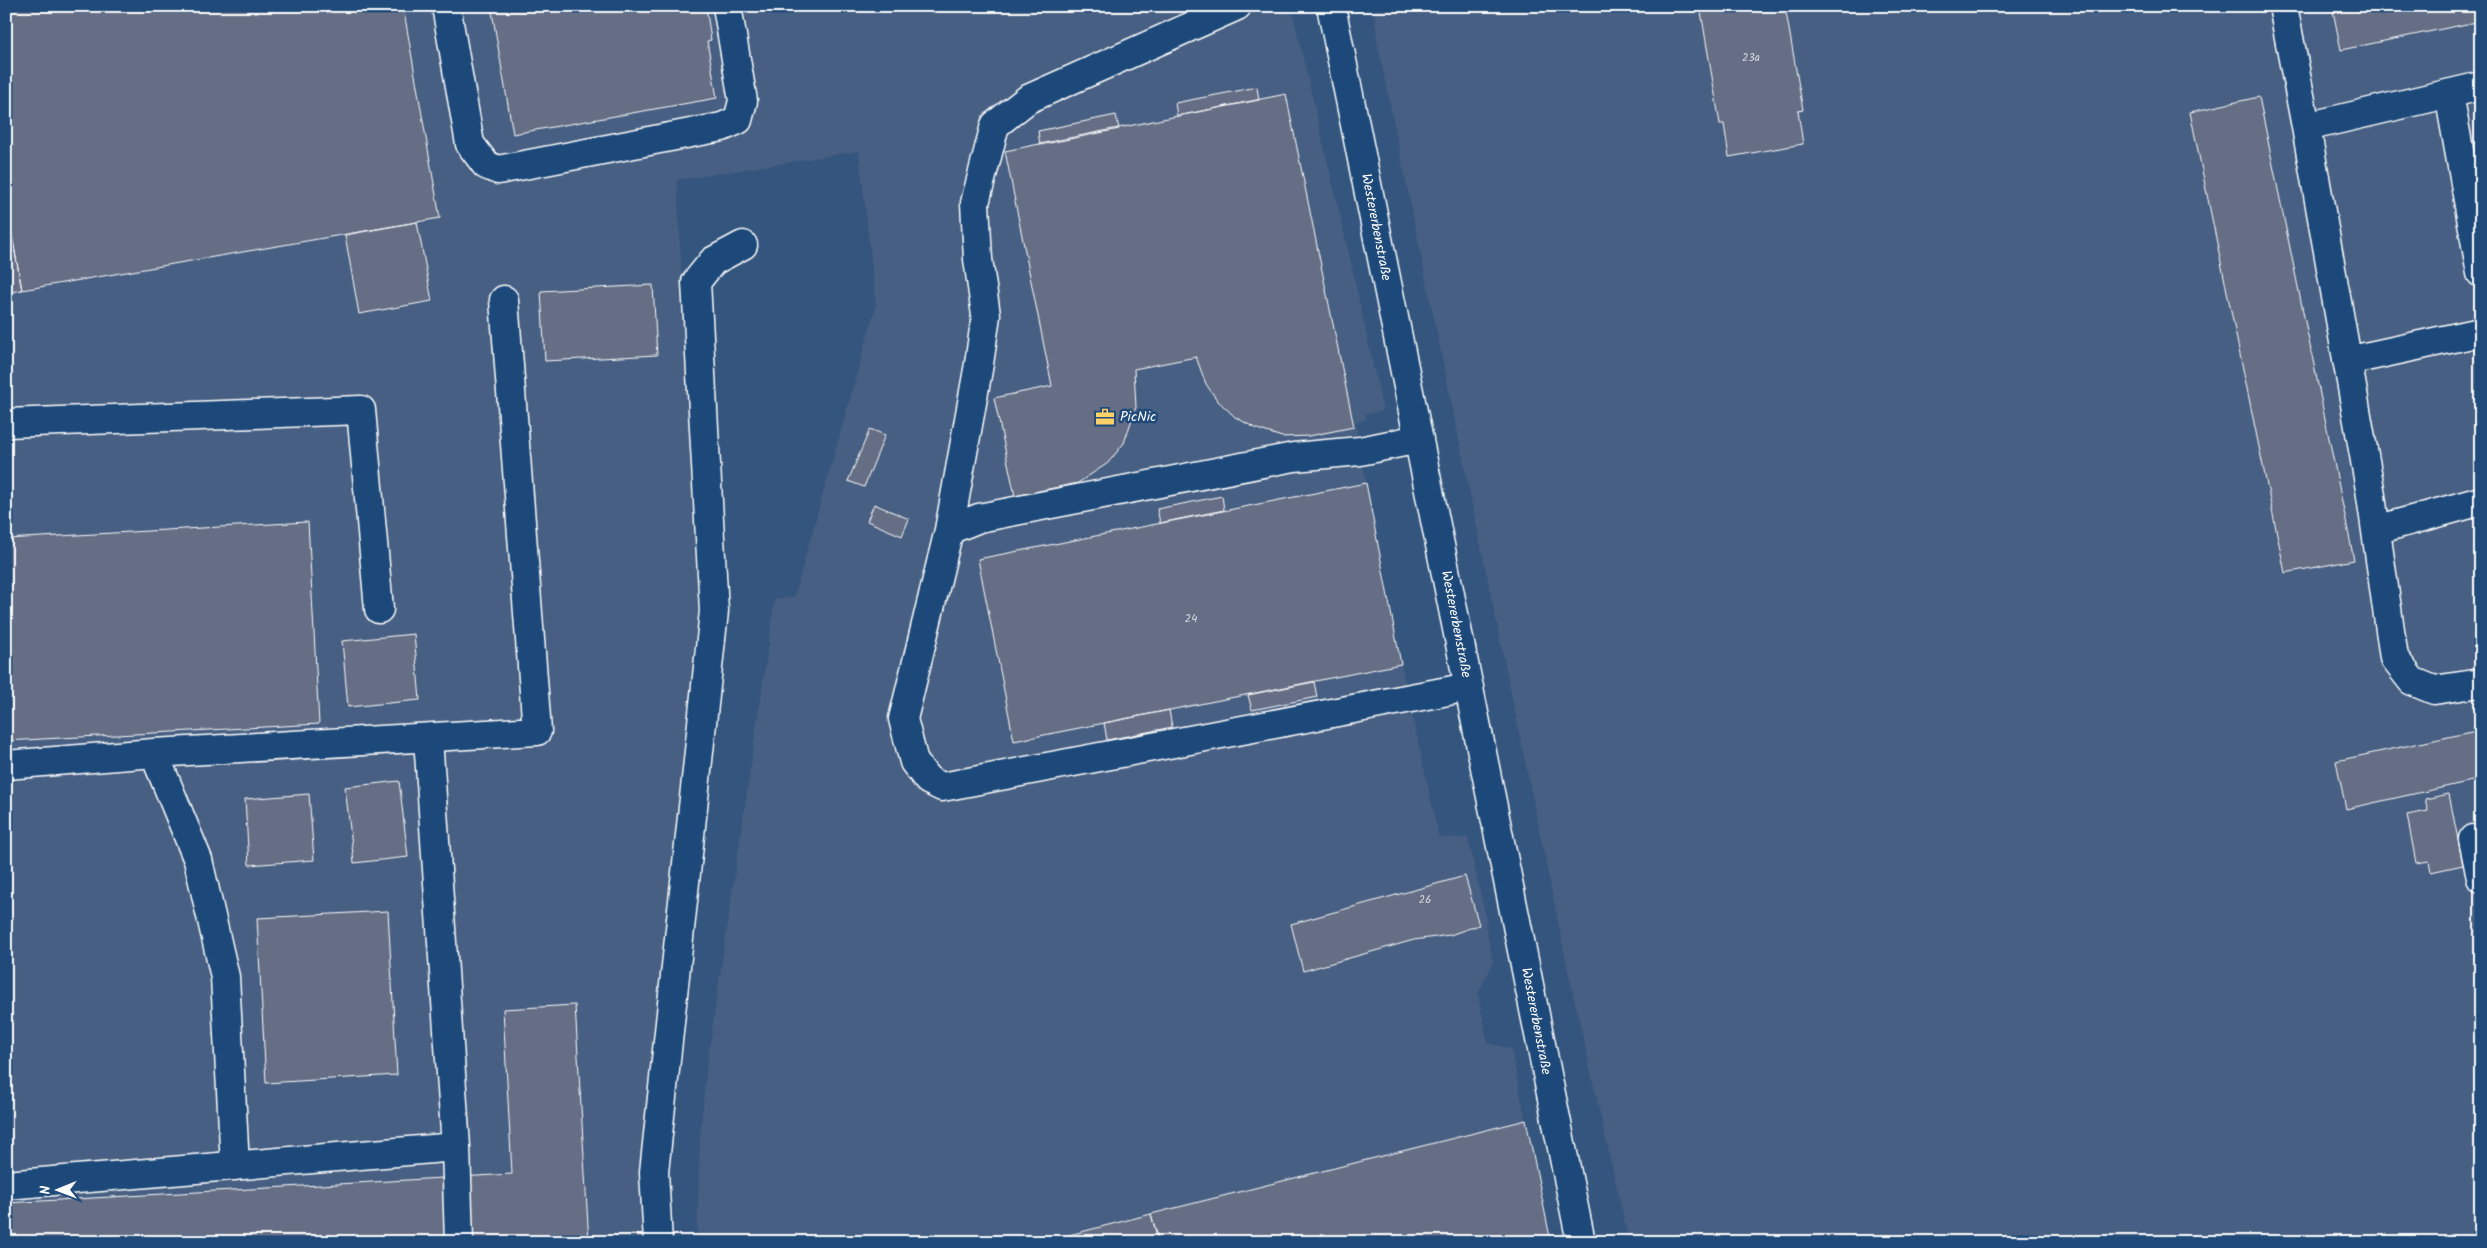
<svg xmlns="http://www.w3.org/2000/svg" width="2487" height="1248" font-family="Kalam,sans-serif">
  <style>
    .built { fill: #475f82 }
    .building { fill: #656e85; stroke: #fff }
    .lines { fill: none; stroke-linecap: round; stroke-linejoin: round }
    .minor-casing { stroke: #fff; stroke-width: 31 }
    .minor { stroke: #1f4a7a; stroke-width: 28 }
    .labels { text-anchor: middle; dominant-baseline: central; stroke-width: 5; stroke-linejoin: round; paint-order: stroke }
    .number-label { font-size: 11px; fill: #d8dbe0 }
    .street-label { font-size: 14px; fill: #fff; stroke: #1f4a7a }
    .poi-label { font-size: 14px; fill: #fff; stroke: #1f4a7a; text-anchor: start }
  </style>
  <rect width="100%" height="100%" fill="#34557d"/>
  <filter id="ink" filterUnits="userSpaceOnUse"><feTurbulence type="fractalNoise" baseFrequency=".02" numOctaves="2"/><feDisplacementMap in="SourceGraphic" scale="10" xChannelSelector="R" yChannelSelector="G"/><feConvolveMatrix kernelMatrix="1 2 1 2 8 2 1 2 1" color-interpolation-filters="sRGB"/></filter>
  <g filter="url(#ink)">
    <!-- built -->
    <path class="built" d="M6 6H1291L1348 249 1383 411 1365 414 1366 420 1355 422 1401 664 1439 837 1468 838 1487 923 1485 924 1493 963 1478 994 1488 1043 1511 1049 1551 1242H697L700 1138 706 1071 775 599 794 597 876 306 859 151 677 180 698 611 642 1180 646 1242H6Z
      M1374 6H2481V1242H1629L1570 980 1377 41Z"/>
    <!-- building -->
    <path class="building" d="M6 6H403L440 218 22 290 6 203Z
      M491 6H706L711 40 707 41 717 98 513 134Z
      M1700 6H1785L1803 110 1798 111 1803 144 1729 157 1724 124H1720Z
      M1807 6H1836L1807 11Z
      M2332 6H2481V21L2341 50Z
      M1257 87 1259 100 1177 116 1175 103Z
      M1286 94 1354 427 1309 436 1282 437 1257 429 1235 417 1217 400 1206 384 1196 357 1134 369 1136 407 1124 443 1108 463 1078 483 1015 496 994 398 1052 386 1005 151Z
      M2259 97 2354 560 2285 573 2190 112Z
      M1116 115 1119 129 1040 145 1038 131Z
      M6 203 22 290 6 293Z
      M417 222 432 301 359 314 345 235Z
      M653 285 657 355 545 361 541 291Z
      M870 429 885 435 864 487 848 481Z
      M1366 483 1401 664 1014 741 978 559Z
      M1222 496 1224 510 1160 523 1157 509Z
      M874 504 909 519 902 536 867 521Z
      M308 522 319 724 6 741V539Z
      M414 634 420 700 348 707 342 641Z
      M1314 682 1317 697 1252 710 1248 695Z
      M1169 710 1172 727 1107 740 1104 723Z
      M2481 730V779L2346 809 2336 761Z
      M399 781 408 857 354 863 345 787Z
      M309 794 314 860 249 865 245 799Z
      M2449 794 2463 865 2431 872 2429 861 2416 863 2407 815 2428 811 2425 799Z
      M1465 876 1479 925 1450 935 1414 940 1303 971 1291 924Z
      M388 911 397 1075 266 1083 257 918Z
      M575 1005 589 1242H6V1203L512 1174 503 1009Z
      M1526 1120 1551 1242H1159L1151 1214Z
      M1151 1214 1159 1242H1042Z"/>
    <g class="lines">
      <!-- minor casing -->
      <g class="minor-casing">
        <path id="minor" d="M446 6 470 144 486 165 498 170 722 127 738 120 743 101 727 6
          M1331 6 1581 1242
          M2283 6 2306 127 2481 86
          M2449 94 2481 273
          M2306 127 2370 489 2394 658 2412 681 2434 690 2481 683
          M2347 361 2481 332
          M6 423 361 410 379 609
          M1419 439 1360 451 1294 457 979 518 949 530 903 719 914 762 928 780 942 787 1469 687
          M949 530 979 364 986 315 978 259 975 203 995 125 1028 99 1237 6
          M2376 530 2481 501
          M154 753 198 860 225 977 235 1166
          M6 765 154 753 537 731 504 300
          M2473 839 2481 878
          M456 1147 459 1242
          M6 1185 456 1147 428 738
          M658 1242 654 1172 714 611 696 282 713 261 743 245"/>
      </g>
      <!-- minor -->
      <use href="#minor" class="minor"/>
    </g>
  </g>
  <!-- icons -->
  <defs>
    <g id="office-bare" transform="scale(1.5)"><path d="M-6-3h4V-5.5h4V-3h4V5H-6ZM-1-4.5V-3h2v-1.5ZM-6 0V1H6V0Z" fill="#ffd166" stroke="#1f4a7a" stroke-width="2.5" paint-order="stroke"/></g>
  </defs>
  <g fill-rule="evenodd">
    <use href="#office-bare" x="1105" y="417"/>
  </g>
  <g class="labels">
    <!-- number labels -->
    <g class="number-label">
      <text x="1751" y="58">23a</text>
      <text x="1191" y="619">24</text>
      <text x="1425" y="900">26</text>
    </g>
    <!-- street labels -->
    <g class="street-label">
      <text transform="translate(1376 227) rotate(79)">Westererbenstraße</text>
      <text transform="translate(1456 624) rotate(79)">Westererbenstraße</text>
      <text transform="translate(1536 1021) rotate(79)">Westererbenstraße</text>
    </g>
    <!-- poi labels -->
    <g class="poi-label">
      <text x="1120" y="417">PicNic</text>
    </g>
  </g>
  <!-- margin -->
  <rect width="2487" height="1248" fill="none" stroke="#1f4a7a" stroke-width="25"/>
  <rect x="12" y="12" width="2462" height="1223" fill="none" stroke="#fff" stroke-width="2" filter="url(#ink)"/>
  <!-- north arrow -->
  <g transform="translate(58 1190) rotate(269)" stroke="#1f4a7a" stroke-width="4" paint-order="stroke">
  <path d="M0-4L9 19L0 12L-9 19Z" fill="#ffffff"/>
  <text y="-8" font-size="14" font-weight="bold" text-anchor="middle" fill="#ffffff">N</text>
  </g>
</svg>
